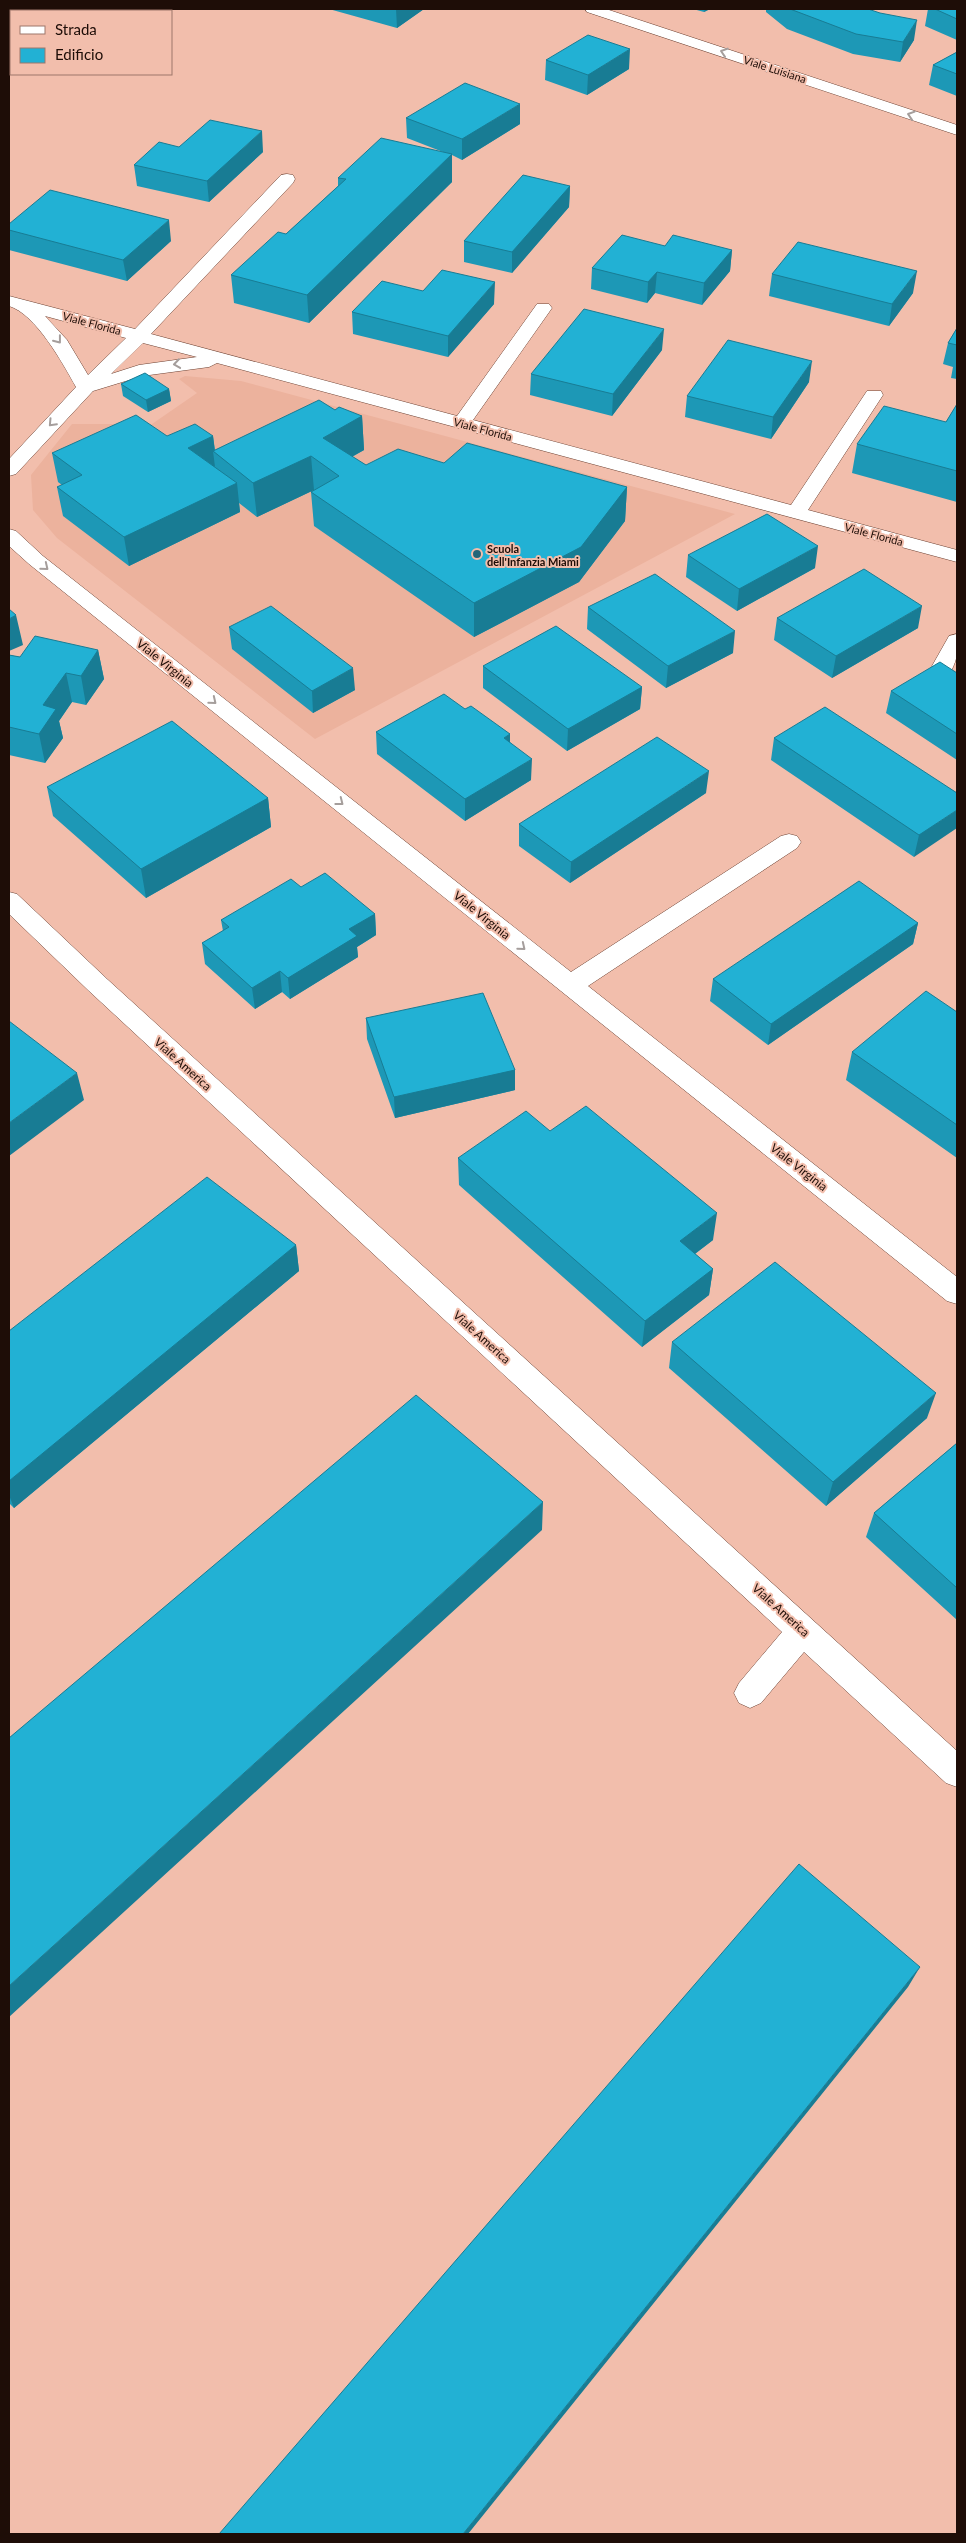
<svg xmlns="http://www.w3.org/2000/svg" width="966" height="2543" font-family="Lato,sans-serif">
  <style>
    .built { fill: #ecb29d }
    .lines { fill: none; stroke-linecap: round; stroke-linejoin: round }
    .minor-casing { stroke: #6d4233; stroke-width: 1 }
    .minor { fill: #fff; fill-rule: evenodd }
    .wall { fill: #1d98b6 }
    .shaded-wall { fill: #187c94 }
    .building { fill: #22b1d4; stroke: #187c94 }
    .oneway { stroke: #a59e9c }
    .poi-dot { fill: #236679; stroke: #f2beac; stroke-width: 2 }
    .labels { text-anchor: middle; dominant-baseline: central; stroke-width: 4; stroke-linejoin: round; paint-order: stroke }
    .far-street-label { font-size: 11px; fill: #1e0d07; stroke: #f2beac }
    .far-poi-label { font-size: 11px; font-weight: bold; fill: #1e0d07; stroke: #f2beac; text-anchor: start }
    .street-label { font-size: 12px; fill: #1e0d07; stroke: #f2beac }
  </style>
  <rect width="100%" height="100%" fill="#f2beac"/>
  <!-- built -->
  <path class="built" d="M185 376 241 381 735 514 315 739 57 538 33 510 31 475 72 424H152L197 393 179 379Z"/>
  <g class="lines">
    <!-- minor casing -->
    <g class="minor-casing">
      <path id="minor" d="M585 9H606L957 125V135L587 12Z
        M287 174 293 175 295 179 293 183 151 334 457 416 537 304H549L552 308 473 420 791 505 867 391H881L883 395 808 510 957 550V562L217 363 209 367 142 376 93 391 16 474 9 476V459L76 387C63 364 36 314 9 306V296L135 329 281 175ZM45 316 126 338 88 375 67 340ZM143 343 197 357 139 365 111 374Z
        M9 529 16 531 43 556 571 972 781 836 789 834 797 836 801 842 797 848 588 986 957 1277V1304L947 1301 29 564 9 546Z
        M957 634C958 648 958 659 951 671L943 673 935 671 932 666 949 636Z
        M9 892 17 894 107 979 957 1751V1787L946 1783 804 1652 761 1703 750 1708 739 1703 734 1693 739 1683 782 1632 89 991 9 914Z"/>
    </g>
    <!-- minor -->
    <use href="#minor" class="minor"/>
  </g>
  <!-- wall -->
  <path class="wall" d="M329 9H424L397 28Z
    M693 9H710L704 12Z
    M766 9H868L914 40 900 62 853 54 787 29 766 12Z
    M928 9H957V40L925 26Z
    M957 52V96L929 85 933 65Z
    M546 60 629 69 587 95 545 80Z
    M406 118 520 124 462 160 452 155V182L309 323 234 303 231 275 286 234 338 186V178L443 152 407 138Z
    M179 147 263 152 209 202 137 186 134 165Z
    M570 186 569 207 512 273 464 262V241Z
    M9 224 171 241 127 281 9 250Z
    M665 246 732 250 730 271 702 305 655 293 647 303 591 289 592 268Z
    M772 274 913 293 889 326 769 296Z
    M423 291 494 304 448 357 353 334 352 312Z
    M957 328V379L951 378 953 367 943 364 948 343Z
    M662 350 612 416 530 395 531 374Z
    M809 382 771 439 685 417 687 396Z
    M121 384 169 389 171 401 148 412 123 396Z
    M957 404V502L852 473 857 444 946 422Z
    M335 410 362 416 364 450 352 457 366 465 444 463 627 487 625 521 579 582 474 637 314 526 311 492 314 490 257 517 239 503 240 512 129 566 63 516 57 487 62 485 58 482 52 453 167 436H213L215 450Z
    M688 555 815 568 737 611 686 577Z
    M588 607 733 653 666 688 587 629Z
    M777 618 918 628 832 678 774 640Z
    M229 627 355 690 313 713 232 649Z
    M98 650 104 679 86 705 72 702 59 721 63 738 45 763 9 755V655L20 657Z
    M483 666 642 687 640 709 567 751 483 688Z
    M957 673V760L886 713 891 691Z
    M465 709 510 734V742L531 780 465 821 377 754 376 732Z
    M774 738 957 793 914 857 771 760Z
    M47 787 268 798 271 827 146 898 53 816Z
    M706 793 570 883 519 846V824Z
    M301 887 375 914 376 935 357 947 358 957 290 999 282 992 255 1009 205 964 202 943 223 931 221 920Z
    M918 923 913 944 768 1045 710 1001 713 979Z
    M957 1012V1158L846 1080 852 1052Z
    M366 1018 515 1070V1090L395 1118 367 1039Z
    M550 1131 713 1240 695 1254 713 1269 709 1295 642 1347 459 1185 458 1158Z
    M296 1245 299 1271 14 1508 9 1503V1331Z
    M672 1342 927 1418 826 1506 669 1368Z
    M957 1443V1620L866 1537 874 1513Z"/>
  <!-- shaded-wall -->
  <path class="shaded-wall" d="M396 9H424L397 28Z
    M705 9H710L704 12Z
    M917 20 914 40 900 62 903 42Z
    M630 49 629 69 587 95 588 75Z
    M520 104V124L462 160V139Z
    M262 131 263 152 209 202 207 181Z
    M452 154V182L309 323 307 295Z
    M570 186 569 207 512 273V252Z
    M169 220 171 241 127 281 123 260Z
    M732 250 730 271 702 305 704 283Z
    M917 271 913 293 889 326 892 304Z
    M657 272 655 293 647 303 648 282Z
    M495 282 494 304 448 357V336Z
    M664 329 662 350 612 416 613 394Z
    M812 361 809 382 771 439 773 417Z
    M169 389 171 401 148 412 146 400Z
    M362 416 364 450 329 469 323 438Z
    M213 436 215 453 213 451 215 467 188 448Z
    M311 456 314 490 257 517 253 483Z
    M237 483 240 512 129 566 124 537Z
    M627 487 625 521 579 582 474 637V603Z
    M818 546 815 568 737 611 739 589Z
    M922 606 918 628 832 678 836 656Z
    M16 615 23 645 9 651V619Z
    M735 631 733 653 666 688 668 666Z
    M98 650 104 679 86 705 81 676Z
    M353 668 355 690 313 713 312 691Z
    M66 673 72 702 59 721 63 738 45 763 39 734 43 705Z
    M642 687 640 709 567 751 568 729Z
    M510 734V756L504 738Z
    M532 759 531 780 465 821V799Z
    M709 771 706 793 570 883 571 862Z
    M268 798 271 827 146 898 141 869Z
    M957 810V828L914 857 919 835Z
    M375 914 376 935 357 947 358 957 290 999 288 978 349 929Z
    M918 923 913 944 768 1045 771 1024Z
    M280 971 282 992 255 1009 252 988Z
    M515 1070V1090L395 1118 394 1097Z
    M77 1073 84 1100 9 1156V1123Z
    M717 1213 713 1240 676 1268 680 1241Z
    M296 1245 299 1271 14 1508 9 1495V1481Z
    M713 1269 709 1295 642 1347 645 1321Z
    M936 1393 927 1418 826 1506 833 1482Z
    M543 1502 542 1530 9 2017V1986Z
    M920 1967 908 1987 468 2534H463Z"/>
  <!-- building -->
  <path class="building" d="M790 9H868L880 13 917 20 903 42 856 34Z
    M935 9H957V19Z
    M588 35 630 49 588 75 546 60Z
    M957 52V74L933 65Z
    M465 83 520 104 462 139 406 118Z
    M210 120 262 131 207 181 134 165 159 142 179 147Z
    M381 138 452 154 307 295 231 275 278 232 286 234 346 179 338 178Z
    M523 175 570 186 512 252 464 241Z
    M50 190 169 220 123 260 9 230V224Z
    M622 235 665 246 673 235 732 250 704 283 657 272 648 282 592 268Z
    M798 242 917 271 892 304 772 274Z
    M442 270 495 282 448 336 352 312 382 281 423 291Z
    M584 309 664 329 613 394 531 374Z
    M957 328V345L948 343Z
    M728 340 812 361 773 417 687 396Z
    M145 373 169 389 146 400 121 384Z
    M319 400 335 410 339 407 362 416 323 438 366 465 398 449 444 463 467 443 627 487 581 547 474 603 311 492 339 476 311 456 253 483 213 451Z
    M957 404V471L857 444 884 406 946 422Z
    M136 415 167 436 195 424 213 436 188 448 237 483 124 537 57 487 82 475 52 453Z
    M767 514 818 546 739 589 688 555Z
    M864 569 922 606 836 656 777 618Z
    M655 574 735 631 668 666 588 607Z
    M271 606 353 668 312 691 229 627Z
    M9 609 16 615 9 619Z
    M556 626 642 687 568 729 483 666Z
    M35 636 98 650 81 676 66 673 43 705 56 709 39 734 9 727V655L20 657Z
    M940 662 957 673V734L891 691Z
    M444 694 465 709 471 706 510 734 504 738 532 759 465 799 376 732Z
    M825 707 957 793V810L919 835 774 738Z
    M172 721 268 798 141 869 47 787Z
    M657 737 709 771 571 862 519 824Z
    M325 873 375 914 349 929 357 936 288 978 280 971 252 988 202 943 229 927 221 920 291 879 301 887Z
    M859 881 918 923 771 1024 713 979Z
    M926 991 957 1012V1125L852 1052Z
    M483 993 515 1070 394 1097 366 1018Z
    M9 1021 77 1073 9 1123Z
    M586 1106 717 1213 680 1241 713 1269 645 1321 458 1158 526 1111 550 1131Z
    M207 1177 296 1245 9 1481V1331Z
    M775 1262 936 1393 833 1482 672 1342Z
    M416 1395 543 1502 9 1986V1738Z
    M957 1443V1588L874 1513Z
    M799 1864 920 1967 463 2534H219Z"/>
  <!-- one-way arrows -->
  <defs><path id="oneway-chevron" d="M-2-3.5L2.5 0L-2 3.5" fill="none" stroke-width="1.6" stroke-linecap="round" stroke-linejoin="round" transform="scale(1.25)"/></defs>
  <g class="oneway">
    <use href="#oneway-chevron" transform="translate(724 52) rotate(-162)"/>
    <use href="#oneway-chevron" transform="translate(911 115) rotate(-162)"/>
    <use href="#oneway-chevron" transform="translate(58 340) rotate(52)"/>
    <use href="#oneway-chevron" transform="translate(177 364) rotate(172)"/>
    <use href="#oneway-chevron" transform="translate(52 423) rotate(133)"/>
    <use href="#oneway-chevron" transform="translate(45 567) rotate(39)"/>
    <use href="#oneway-chevron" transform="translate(213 701) rotate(39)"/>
    <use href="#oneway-chevron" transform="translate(340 802) rotate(38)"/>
    <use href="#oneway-chevron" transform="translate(522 947) rotate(39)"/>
  </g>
  <!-- markers -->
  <circle class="poi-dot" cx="477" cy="554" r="5"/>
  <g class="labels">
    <!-- far-street labels -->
    <g class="far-street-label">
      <text transform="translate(775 69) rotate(18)">Viale Luisiana</text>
      <text transform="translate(92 323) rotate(15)">Viale Florida</text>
      <text transform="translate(483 429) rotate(15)">Viale Florida</text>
      <text transform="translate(874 534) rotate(15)">Viale Florida</text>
    </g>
    <!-- far-poi labels -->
    <g class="far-poi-label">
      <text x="487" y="548">Scuola<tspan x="487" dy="13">dell'Infanzia Miami</tspan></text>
    </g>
    <!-- street labels -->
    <g class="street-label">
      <text transform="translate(165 663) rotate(39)">Viale Virginia</text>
      <text transform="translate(482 915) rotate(39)">Viale Virginia</text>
      <text transform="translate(183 1064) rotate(42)">Viale America</text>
      <text transform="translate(799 1167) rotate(38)">Viale Virginia</text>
      <text transform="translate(482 1337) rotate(42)">Viale America</text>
      <text transform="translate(781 1610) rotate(42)">Viale America</text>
    </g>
  </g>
  <!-- border -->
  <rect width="966" height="2543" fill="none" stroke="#1e0d07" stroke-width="20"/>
  <!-- legend -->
  <rect x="10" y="10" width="162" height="65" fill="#f2beac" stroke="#9d776a"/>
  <rect x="20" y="26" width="25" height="8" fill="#ffffff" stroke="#9d776a"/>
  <text x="55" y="35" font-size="15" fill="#1e0d07">Strada</text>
  <rect x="20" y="48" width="25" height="15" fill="#22b1d4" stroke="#9d776a"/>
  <text x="55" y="60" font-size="15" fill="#1e0d07">Edificio</text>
</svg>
